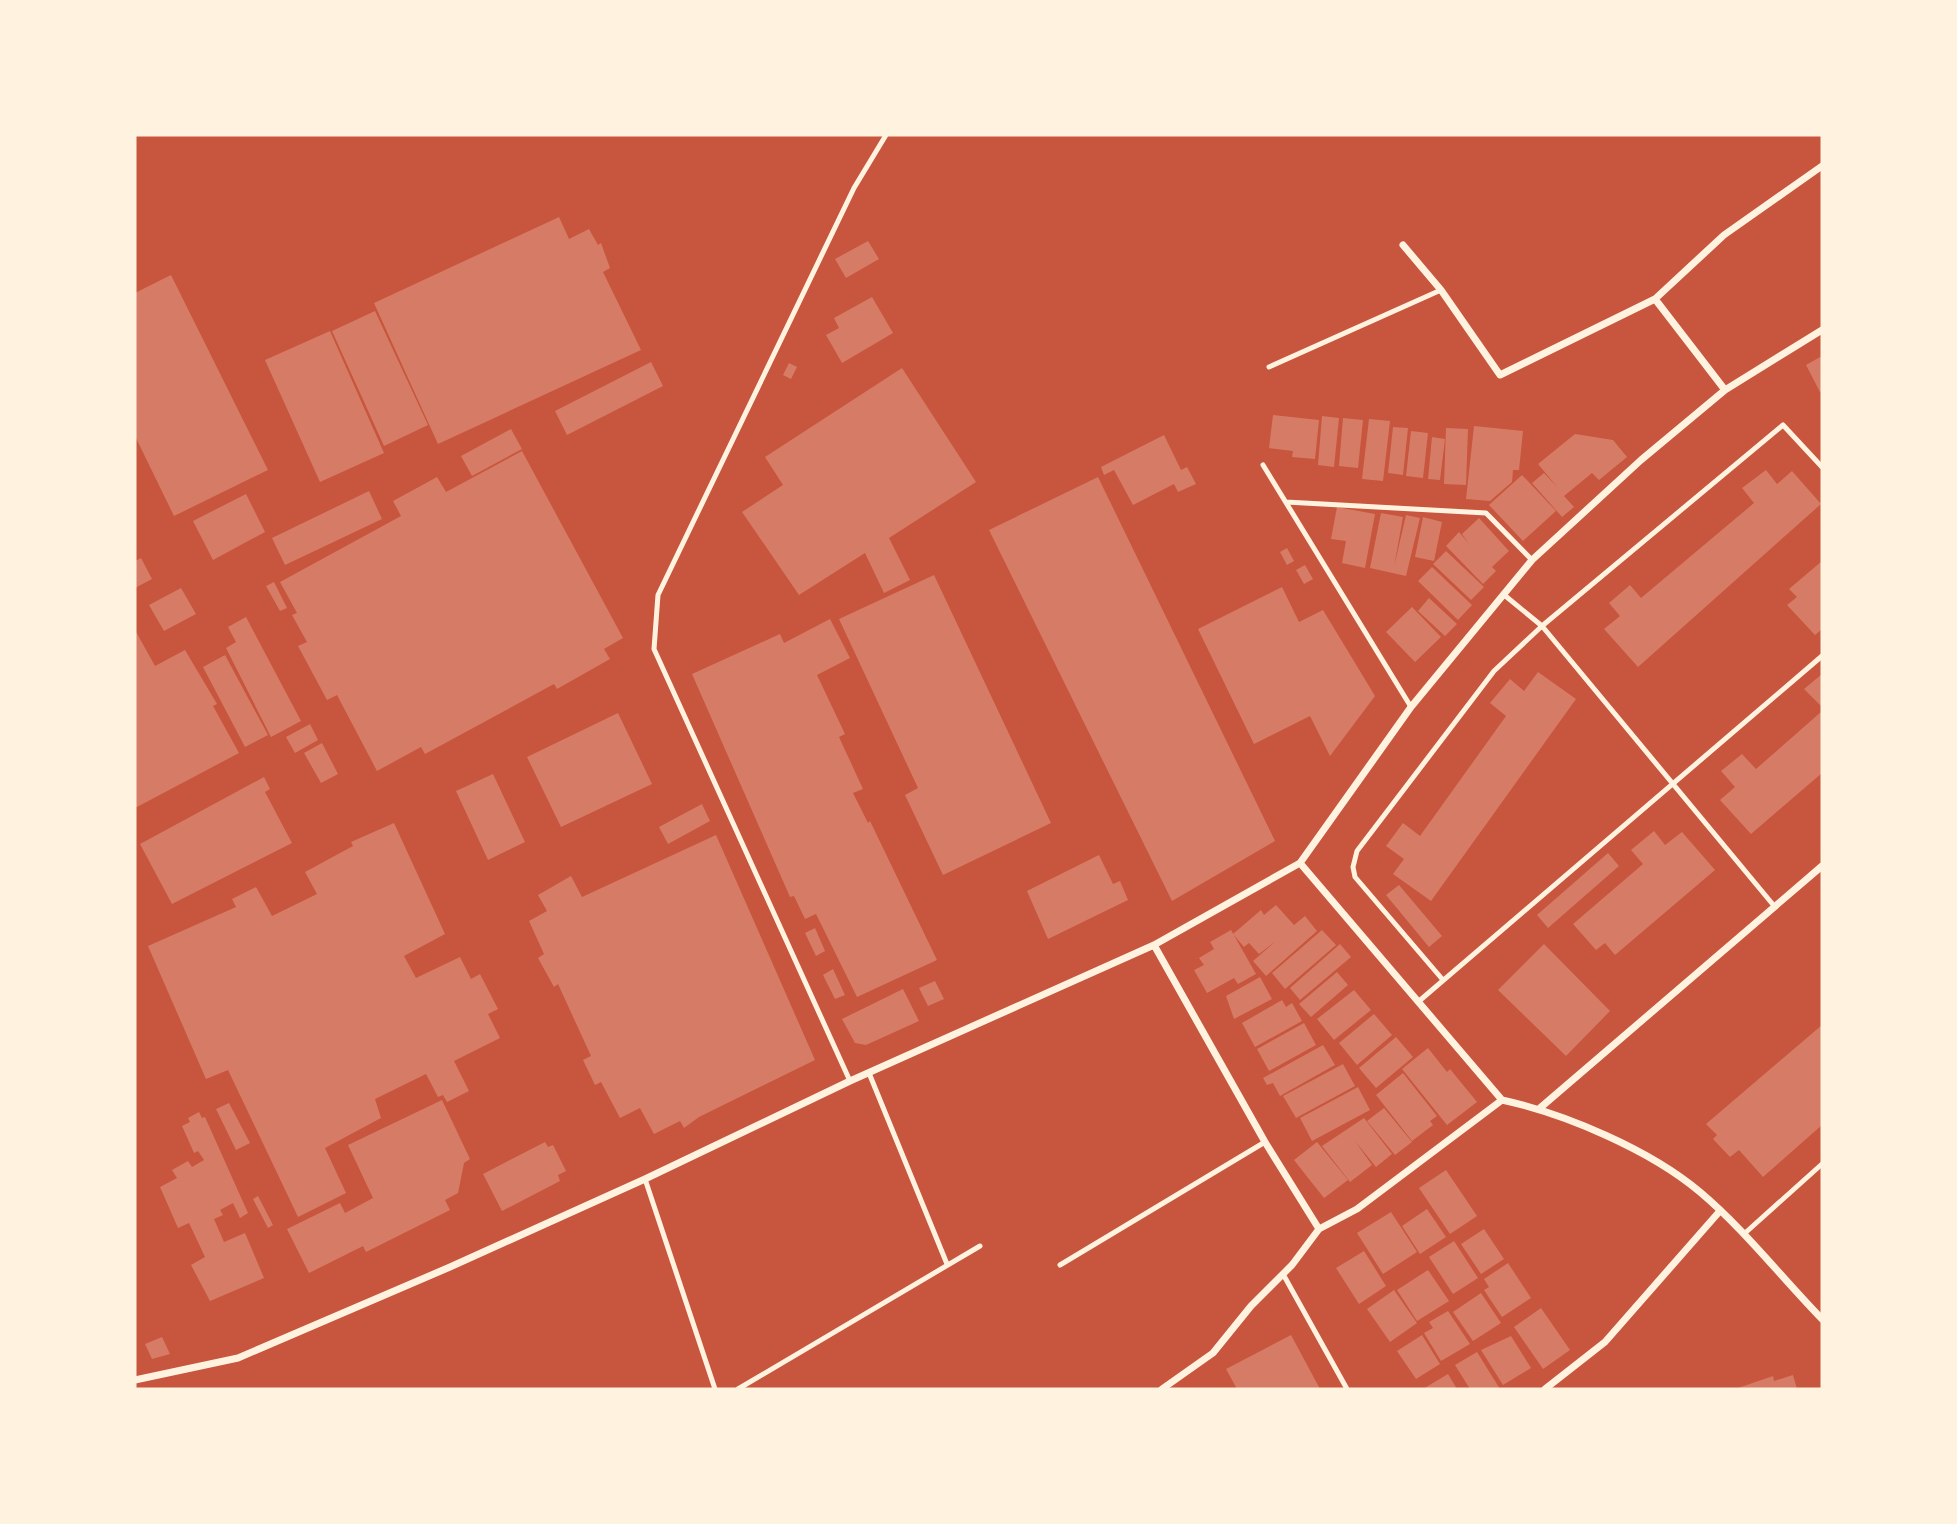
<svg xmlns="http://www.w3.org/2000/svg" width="1957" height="1524" font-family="'Exo 2',sans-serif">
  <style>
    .building { fill: #d67c66 }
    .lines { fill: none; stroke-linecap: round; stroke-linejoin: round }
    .service { stroke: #fff3e0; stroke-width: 5 }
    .minor { stroke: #fff3e0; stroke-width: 7 }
  </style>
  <rect width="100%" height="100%" fill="#c8553d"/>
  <!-- building -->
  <path class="building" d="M559 217 569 239 589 229 598 245 601 243 610 268 603 272 641 350 438 444 374 303Z
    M868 241 879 259 846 278 835 259Z
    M171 275 268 470 174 516 135 436V293Z
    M872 297 893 333 842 363 826 335 839 328 834 318Z
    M375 311 428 425 384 446 332 331Z
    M330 331 384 453 320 482 265 360Z
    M1822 356V391L1820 392 1806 365Z
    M651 362 663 386 567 435 555 411Z
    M789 363 797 367 791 379 783 375Z
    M902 368 976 482 889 538 910 580 884 593 865 553 799 595 742 512 783 485 765 457Z
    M1273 415 1319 420 1315 459 1292 457 1293 451 1269 448Z
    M1322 416 1339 418 1334 467 1318 465Z
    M1343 418 1363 420 1358 468 1339 466Z
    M1369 419 1390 421 1383 481 1362 479Z
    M1474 426 1523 431 1519 470H1513L1512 482 1490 501 1466 499Z
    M1393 427 1408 428 1403 475 1388 473Z
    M1446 428 1468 429 1466 485 1444 484Z
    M511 429 522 449 472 476 461 456Z
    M1411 431 1428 433 1423 478 1406 476Z
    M1575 434 1613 440 1627 457 1599 480 1592 473 1564 496 1574 507 1562 517 1532 483 1544 473 1558 488 1538 464Z
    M1164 435 1181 470 1187 467 1196 484 1178 492 1174 484 1133 505 1114 470 1104 475 1101 467Z
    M1432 437 1445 439 1440 480 1428 479Z
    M522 451 623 638 604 649 610 659 557 689 554 684 425 754 421 747 377 771 337 695 327 700 298 646 307 642 292 615 297 613 280 582 401 516 393 501 437 477 446 492Z
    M1766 470 1777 484 1792 471 1821 504 1638 667 1604 629 1620 616 1609 603 1630 585 1641 598 1754 503 1742 488Z
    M1522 475 1556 511 1523 541 1489 505Z
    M1098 477 1275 841 1172 901 989 530Z
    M369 491 382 519 285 565 272 538Z
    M246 494 265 532 213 560 193 521Z
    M1337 507 1375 514 1365 568 1342 563 1346 541 1331 539Z
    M1381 513 1403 517 1394 567 1406 515 1420 518 1406 576 1370 568Z
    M1423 517 1442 522 1434 561 1415 557Z
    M1479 518 1509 551 1492 567 1496 571 1483 584 1446 546 1459 532 1469 544 1462 534Z
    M1287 548 1294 561 1287 565 1280 552Z
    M1446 551 1484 587 1471 600 1433 564Z
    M141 558 152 579 135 588V561Z
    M1822 561V629L1815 635 1787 605 1797 597 1789 589Z
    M1305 565 1313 579 1304 584 1296 570Z
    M1432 567 1472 605 1458 620 1418 581Z
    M934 575 1051 823 943 875 905 795 918 788 839 619Z
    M274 582 287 608 280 611 266 586Z
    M1282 587 1299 622 1323 610 1375 696 1330 756 1310 716 1254 744 1198 629Z
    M181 588 196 614 164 631 149 605Z
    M1429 598 1457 624 1445 636 1418 611Z
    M1412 607 1441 637 1415 662 1386 632Z
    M246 617 301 721 271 737 226 648 236 642 228 627Z
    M830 619 850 658 817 675 845 734 839 737 863 789 853 793 868 823 870 821 937 960 857 997 816 914 805 919 794 896 790 897 692 674 780 634 784 643Z
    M135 630 155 666 185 650 217 704 213 706 239 753 135 808Z
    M225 655 268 735 245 747 203 667Z
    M1538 672 1576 699 1431 901 1393 874 1404 859 1386 846 1403 823 1420 836 1506 716 1490 703 1510 679 1524 691Z
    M1822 674V707L1804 689Z
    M1822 711V773L1751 834 1720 800 1735 787 1721 771 1742 754 1756 769Z
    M618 713 652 784 561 827 527 757Z
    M310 724 318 740 295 753 286 737Z
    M322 743 338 774 321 783 304 753Z
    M493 774 525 842 488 860 456 791Z
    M264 777 270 789 265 792 292 843 172 904 140 844Z
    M702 804 710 821 668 844 659 827Z
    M394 823 445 934 404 956 416 978 460 957 471 979 480 974 498 1009 488 1014 500 1038 454 1061 469 1091 447 1102 443 1095 438 1097 426 1074 375 1099 381 1118 325 1148 346 1193 298 1217 228 1070 206 1079 148 946 236 907 232 899 256 887 272 916 317 894 305 872 353 846 351 842Z
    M1654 831 1665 845 1682 832 1715 870 1615 955 1605 943 1596 950 1573 924 1643 864 1631 850Z
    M716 835 815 1060 699 1117 684 1128 680 1121 654 1134 640 1108 620 1118 601 1082 595 1085 583 1060 591 1056 558 984 554 987 538 958 544 954 529 921 547 911 538 895 571 876 582 897Z
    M1608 853 1619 866 1548 928 1537 915Z
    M1099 855 1113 884 1120 881 1128 900 1048 939 1027 891Z
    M1399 885 1442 936 1429 947 1386 895Z
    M1276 905 1294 925 1305 916 1317 931 1266 976 1253 961 1276 941 1259 954 1249 943 1244 947 1233 934 1261 910 1264 915Z
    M815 928 825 951 816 956 805 933Z
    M1231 930 1256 974 1238 984 1234 978 1207 993 1194 970 1204 965 1199 958 1214 949 1210 942Z
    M1322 930 1336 945 1285 989 1272 973Z
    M1340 944 1351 957 1300 1000 1290 988Z
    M1544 944 1610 1011 1566 1056 1498 990Z
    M833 969 845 995 835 999 823 975Z
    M1337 972 1348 985 1311 1017 1299 1004Z
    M1260 977 1272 999 1234 1019 1226 996Z
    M935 981 944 999 928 1006 919 988Z
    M903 989 919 1021 866 1045 855 1043 842 1019Z
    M1354 990 1371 1010 1334 1040 1317 1019Z
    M1282 1000 1286 1007 1292 1003 1302 1021 1255 1047 1242 1023Z
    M1374 1014 1392 1035 1357 1065 1339 1043Z
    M1304 1023 1316 1045 1269 1071 1257 1049Z
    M1822 1025V1125L1763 1177 1739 1150 1730 1157 1713 1139 1717 1135 1706 1124Z
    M1396 1037 1413 1057 1376 1088 1359 1068Z
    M1323 1045 1335 1065 1280 1096 1273 1083 1267 1085 1263 1078Z
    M1428 1048 1447 1072 1450 1069 1477 1102 1447 1125 1402 1069Z
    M1343 1064 1355 1086 1296 1118 1283 1096Z
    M1403 1073 1437 1116 1430 1121 1433 1125 1412 1141 1376 1095Z
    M1358 1087 1370 1110 1312 1141 1300 1118Z
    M442 1100 470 1159 464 1163 458 1193 445 1200 450 1210 366 1252 363 1246 309 1273 287 1229 340 1203 345 1213 373 1198 348 1145Z
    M229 1103 250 1143 236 1150 216 1109Z
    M1384 1108 1412 1142 1395 1155 1367 1121Z
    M199 1112 202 1118 205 1117 248 1213 240 1218 233 1203 220 1210 223 1215 214 1219 224 1242 245 1233 264 1278 210 1301 191 1265 205 1257 189 1223 178 1228 160 1187 177 1178 172 1170 188 1161 192 1167 204 1160 198 1151 194 1153 182 1126 190 1122 188 1118Z
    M1364 1118 1392 1154 1376 1167 1355 1141 1372 1165 1350 1182 1322 1146Z
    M545 1142 548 1147 553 1145 566 1171 558 1175 560 1181 502 1211 483 1174Z
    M1317 1142 1348 1180 1324 1198 1294 1160Z
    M1446 1170 1477 1216 1450 1234 1419 1188Z
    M258 1196 273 1225 268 1228 253 1199Z
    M1427 1209 1446 1237 1420 1254 1402 1226Z
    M1391 1212 1417 1252 1383 1274 1357 1233Z
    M1484 1229 1504 1259 1481 1274 1461 1244Z
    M1454 1241 1478 1278 1453 1294 1429 1257Z
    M1364 1251 1386 1286 1359 1304 1336 1268Z
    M1508 1263 1531 1298 1502 1317 1484 1290 1489 1287 1484 1279Z
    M1428 1270 1449 1301 1417 1321 1397 1290Z
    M1394 1290 1417 1323 1390 1342 1367 1309Z
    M1481 1293 1501 1323 1473 1341 1453 1312Z
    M1541 1308 1570 1350 1543 1369 1514 1327Z
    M1448 1311 1470 1344 1441 1361 1424 1333 1433 1328 1429 1322Z
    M1291 1335 1320 1389H1237L1226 1369Z
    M1422 1335 1440 1364 1416 1379 1397 1351Z
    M1511 1336 1531 1368 1503 1385 1481 1350Z
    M162 1337 170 1354 152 1359 145 1344Z
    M1477 1352 1500 1389H1470L1455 1365Z
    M1448 1374 1457 1389H1423Z
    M1793 1375 1797 1389H1735L1773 1376 1774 1381Z"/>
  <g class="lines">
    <!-- service -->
    <path class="service" d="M1269 367 1441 290
      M1263 465 1411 707
      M1286 502 1486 513 1532 560
      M1503 594 1542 626 1775 907
      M1443 980 1355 877 1353 867 1357 851 1494 671 1542 626 1783 425 1822 467
      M1418 1002 1822 656
      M869 1073 947 1264
      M850 1081 654 649 658 595 854 188 886 135
      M645 1179 715 1389
      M1744 1234 1822 1164
      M1060 1265 1265 1142
      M1283 1274 1347 1389
      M738 1389 980 1246"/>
    <!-- minor -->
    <path class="minor" d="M1403 245 1441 290 1500 375 1655 299
      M1725 390 1655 299 1724 235 1822 166
      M1300 863 1502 1100C1566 1114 1650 1150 1700 1192 1744 1229 1782 1278 1822 1319
      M1154 945 1265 1142 1319 1229
      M1540 1108 1822 866
      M135 1380 238 1358 450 1267 645 1179 850 1081 1154 945 1300 863 1411 707 1532 560 1641 460 1725 390 1822 330
      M1162 1389 1213 1353 1251 1306 1292 1265 1319 1229 1357 1209 1502 1100
      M1545 1389 1605 1342 1719 1212"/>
  </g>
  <!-- border -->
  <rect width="1957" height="1524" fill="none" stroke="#fff3e0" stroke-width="273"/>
</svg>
